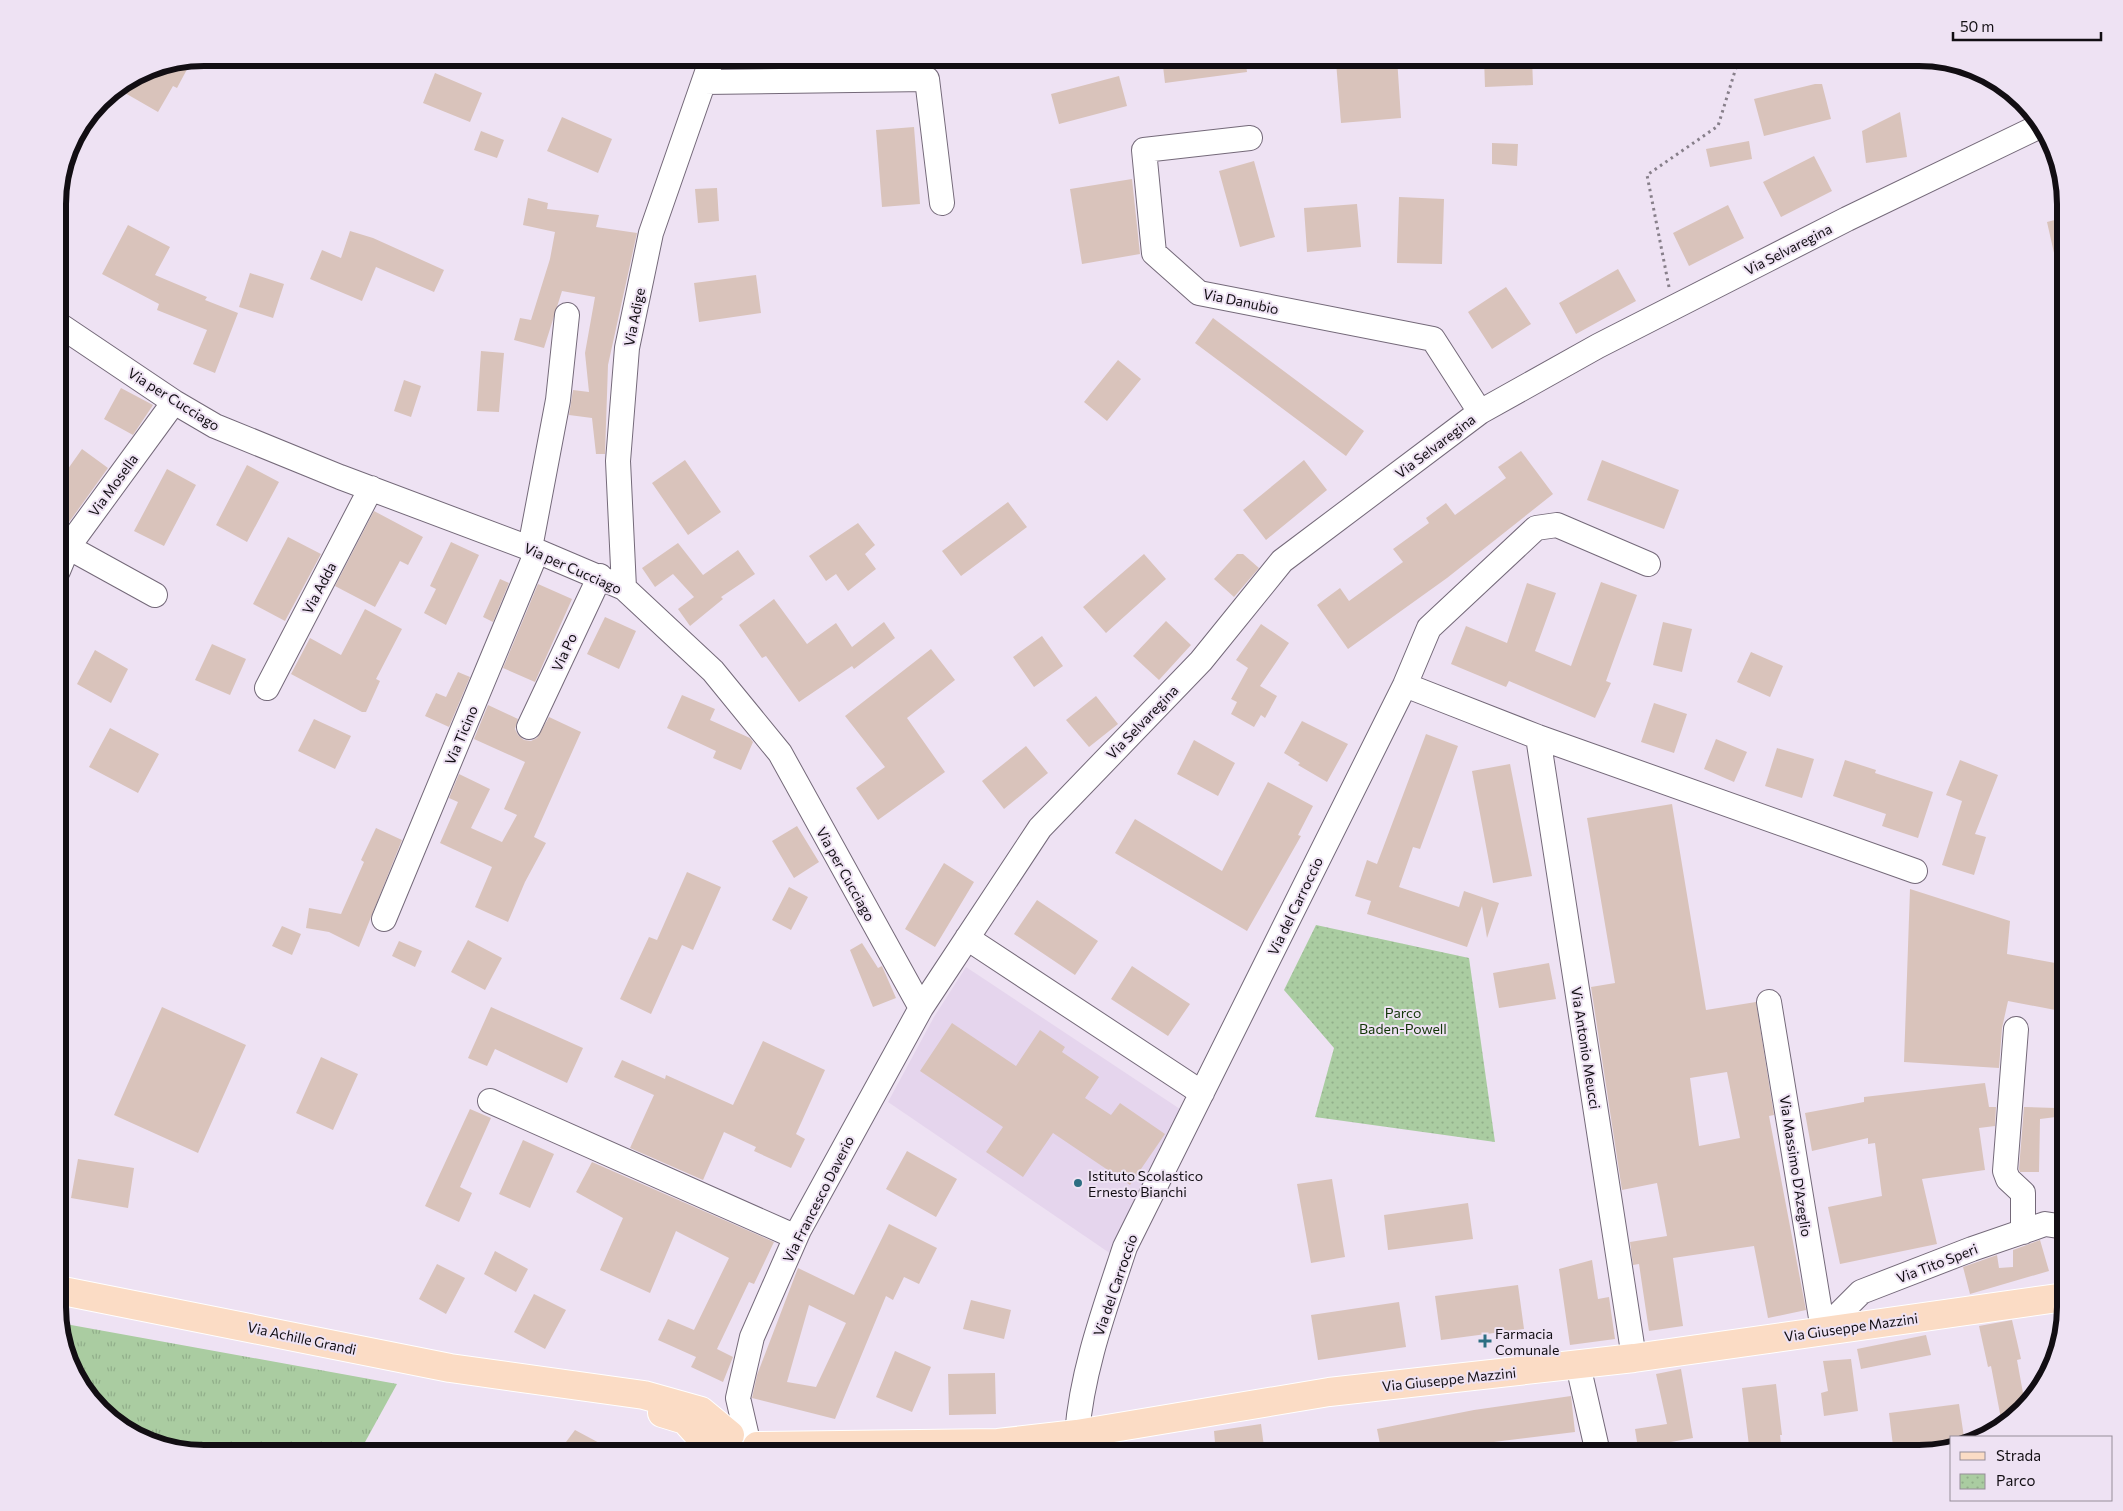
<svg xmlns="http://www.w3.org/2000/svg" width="2123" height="1511" font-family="Commissioner,sans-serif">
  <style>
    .built { fill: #e5d5ed }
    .grass { fill: url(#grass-tufts) }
    .park { fill: url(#park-dots) }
    .building { fill: #d9c3bb; fill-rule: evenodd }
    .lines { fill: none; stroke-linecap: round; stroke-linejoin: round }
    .minor-casing { stroke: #746979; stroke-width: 26 }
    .major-casing { stroke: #fff; stroke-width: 30 }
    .path { stroke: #877f8a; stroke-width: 3; stroke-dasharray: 2.5 4; stroke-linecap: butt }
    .minor { stroke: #fff; stroke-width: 24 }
    .major { stroke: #fbdcc5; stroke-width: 28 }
    .poi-dot { fill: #2d6e82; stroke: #eee2f3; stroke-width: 2 }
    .labels { text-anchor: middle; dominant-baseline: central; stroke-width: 4; stroke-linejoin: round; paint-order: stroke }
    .street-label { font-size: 14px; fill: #120e13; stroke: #eee2f3 }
    .park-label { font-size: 14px; fill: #123507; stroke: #eee2f3 }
    .poi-label { font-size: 14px; fill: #120e13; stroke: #eee2f3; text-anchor: start }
    .rim { fill: none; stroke: #120e13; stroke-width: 6 }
  </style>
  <defs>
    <pattern id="grass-tufts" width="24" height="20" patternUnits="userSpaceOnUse" patternTransform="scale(1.25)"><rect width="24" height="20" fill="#aacca1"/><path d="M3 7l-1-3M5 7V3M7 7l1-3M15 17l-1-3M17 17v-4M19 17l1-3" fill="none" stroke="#91ae8a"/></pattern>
    <pattern id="park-dots" width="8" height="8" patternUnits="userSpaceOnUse" patternTransform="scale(1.25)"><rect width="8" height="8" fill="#aacca1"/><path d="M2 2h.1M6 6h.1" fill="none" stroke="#91ae8a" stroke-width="1.8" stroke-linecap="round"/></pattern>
  </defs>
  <rect width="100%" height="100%" fill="#eee2f3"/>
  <!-- built -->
  <path class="built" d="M966 967 1183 1111 1114 1256 888 1102 934 1017Z"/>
  <!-- grass -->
  <path class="grass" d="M60 1323 397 1384 359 1453H204L157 1446 115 1423 77 1380Z"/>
  <!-- park -->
  <path class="park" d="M1316 925 1469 958 1495 1142 1315 1117 1334 1048 1284 990Z"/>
  <!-- building -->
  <path class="building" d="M1162 58H1245L1247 72 1165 83Z
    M1397 58 1401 118 1341 123 1336 62Z
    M1484 58H1532L1533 85 1485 87Z
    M192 60 177 88 173 86 158 112 125 93 133 79 148 69Z
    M435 73 482 93 470 122 423 103Z
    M1119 76 1127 106 1059 124 1051 94Z
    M1815 84H1822L1831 119 1764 136 1754 99Z
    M1900 112 1907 157 1866 163 1862 131Z
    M562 117 612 139 598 173 547 151Z
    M914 127 920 204 882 207 876 130Z
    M481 131 504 140 497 158 474 150Z
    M1749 141 1752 159 1710 167 1706 149Z
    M1492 143 1518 144 1517 166 1492 164Z
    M1814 156 1832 191 1781 217 1763 182Z
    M1254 161 1275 237 1240 247 1219 171Z
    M1132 179 1140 254 1082 264 1070 189Z
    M717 188 719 221 698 223 695 189Z
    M1399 197 1444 199 1442 264 1397 263Z
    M528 198 548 203 547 209 599 215 596 227 637 233 608 365 605 454H596L592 418 569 415 573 390 589 392 585 353 595 297 562 291 544 348 514 340 520 318 531 320 550 259 555 232 523 225Z
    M1357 204 1361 247 1307 252 1304 208Z
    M1728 205 1744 238 1689 266 1673 233Z
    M2066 217V275H2059L2047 222Z
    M128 225 170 247 155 275 207 297 205 300 238 313 215 373 193 364 207 330 157 310 159 304 102 274Z
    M350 231 373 238 444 270 434 292 376 267 362 301 310 279 322 250 341 258Z
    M1618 269 1636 301 1576 334 1559 303Z
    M250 273 284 284 273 318 239 307Z
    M756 275 761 313 699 322 694 283Z
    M1506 287 1531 324 1492 349 1468 312Z
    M1213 318 1364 431 1346 456 1195 343Z
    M481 351 504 353 499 412 477 411Z
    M1118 360 1141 379 1107 421 1084 402Z
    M404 380 421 386 411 417 394 411Z
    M121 388 153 405 133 435 104 419Z
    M82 449 108 468 67 525 58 519V483Z
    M1521 451 1553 494 1447 578 1348 649 1317 605 1340 588 1349 601 1403 562 1393 549 1429 523 1426 518 1446 503 1455 515 1506 478 1498 467Z
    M685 460 721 512 688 535 652 483Z
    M1304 460 1327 490 1266 540 1243 510Z
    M1602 460 1679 490 1664 529 1587 500Z
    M247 465 279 482 247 542 216 525Z
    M167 469 196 485 164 546 134 531Z
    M1008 502 1027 527 961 576 942 551Z
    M374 511 423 537 408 565 400 561 375 607 335 586Z
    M858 523 875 545 865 554 876 569 848 591 836 574 826 581 809 556Z
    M288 537 321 554 285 621 253 604Z
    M451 542 479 555 446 625 424 613 436 589 430 586Z
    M678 543 703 575 738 550 755 574 721 597 723 599 690 626 678 609 694 597 673 574 655 587 642 568Z
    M1144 554 1166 579 1106 633 1083 607Z
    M1237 554H1243L1259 568 1234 597 1214 579Z
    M500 579 509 583 493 622 483 617Z
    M1601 582 1637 595 1606 681 1611 683 1595 718 1509 681 1506 687 1451 664 1466 626 1507 643 1527 583 1556 593 1535 651 1571 666Z
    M538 584 572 599 535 682 503 668Z
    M774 599 807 644 836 623 852 647 884 622 895 638 854 669 852 666 799 702 766 656 762 658 739 625Z
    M365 609 402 629 376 679 380 681 366 712H362L291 674 310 638 341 655Z
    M605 617 636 631 619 669 587 654Z
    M1166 621 1191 645 1159 680 1133 656Z
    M1663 622 1692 629 1682 672 1653 665Z
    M1261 624 1289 643 1260 686 1277 696 1265 718 1261 715 1254 727 1231 714 1237 702 1231 699 1248 668 1236 660Z
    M1042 636 1063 666 1034 687 1013 657Z
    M212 644 246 659 230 695 195 680Z
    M931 649 955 680 907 718 945 772 878 820 856 788 885 767 845 716Z
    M95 650 128 669 111 703 77 684Z
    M1751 652 1783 666 1770 697 1737 682Z
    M458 672 470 677 449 727 425 716 436 693 446 697Z
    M682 695 715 709 710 720 750 738 753 742 741 770 713 758 716 751 667 728Z
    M1096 696 1118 724 1089 747 1066 720Z
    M1654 703 1687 714 1674 753 1641 742Z
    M488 705 518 719 515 729 518 735 524 740 531 741 537 738 549 717 581 732 534 837 546 843 525 882 508 922 475 907 492 867 440 843 458 802 449 798 459 774 490 789 471 828 502 842 517 815 504 809 525 762 474 739Z
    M314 719 351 736 335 769 298 751Z
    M1302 721 1348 744 1327 782 1298 765 1300 763 1284 753Z
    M110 728 159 754 138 793 89 767Z
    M1426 734 1458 746 1420 849 1413 847 1399 887 1459 907 1464 891 1499 903 1487 938 1482 906 1467 947 1367 914 1371 901 1355 896 1367 860 1377 864Z
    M1716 739 1747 752 1734 782 1704 769Z
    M1194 740 1235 763 1218 796 1177 774Z
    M1026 746 1048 773 1004 809 982 781Z
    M1777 748 1814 759 1802 798 1765 786Z
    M1845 760 1876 770 1875 773 1933 792 1918 838 1882 826 1886 814 1833 796Z
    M1960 760 1998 775 1975 834 1986 837 1974 875 1942 865 1962 801 1946 795Z
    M1510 764 1532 876 1493 883 1472 771Z
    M1268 782 1313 806 1298 835 1301 836 1247 931 1115 853 1135 819 1222 871Z
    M1672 804 1706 1010 1756 1002 1774 1115 1769 1116 1806 1310 1768 1318 1754 1246 1673 1258 1683 1326 1649 1331 1639 1264 1633 1265 1630 1242 1667 1236 1657 1183 1622 1190 1591 987 1615 983 1587 818ZM1727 1072 1740 1138 1699 1146 1690 1078Z
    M797 826 819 862 794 878 772 841Z
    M376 828 402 840 359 947 329 932 306 928 309 908 341 914 364 862 361 860Z
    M944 863 974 882 935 947 905 929Z
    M687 872 721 887 693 950 682 945 651 1014 620 999 649 937 657 940Z
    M789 887 808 897 791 930 772 920Z
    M1910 889 2010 921 2007 954 2066 965V1012L2008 1001 2002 1028 1999 1068 1904 1062Z
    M1037 900 1098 941 1075 975 1014 934Z
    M282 926 301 934 292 955 272 946Z
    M468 940 502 958 485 990 451 972Z
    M399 941 422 951 415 967 392 956Z
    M862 943 878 968 882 966 896 998 873 1007 850 950Z
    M1549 963 1556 999 1499 1008 1493 973Z
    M1132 966 1190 1004 1168 1036 1111 999Z
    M162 1007 246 1045 198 1153 114 1115Z
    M491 1007 583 1048 567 1083 495 1049 487 1066 468 1058Z
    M952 1023 1016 1066 1040 1030 1065 1047 1062 1052 1099 1077 1085 1098 1111 1115 1120 1103 1165 1134 1130 1185 1053 1133 1023 1177 986 1152 1003 1127 920 1071Z
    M763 1041 825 1070 796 1134 805 1139 791 1168 754 1151 756 1147 724 1132 703 1180 630 1148 654 1095 614 1077 622 1060 665 1079 666 1075 733 1105Z
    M321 1057 358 1074 333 1130 296 1113Z
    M1985 1083 1989 1107H1996L1995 1126 1979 1128 1985 1170 1922 1179 1937 1244 1840 1264 1828 1207 1882 1196 1875 1143 1868 1144V1138L1812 1151 1805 1113 1864 1102V1097Z
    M2024 1107 2056 1108V1117L2040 1119 2039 1172H2020L2019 1169Z
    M470 1109 491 1118 460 1187 472 1193 459 1222 425 1206Z
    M523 1140 554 1154 530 1208 499 1194Z
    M907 1151 957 1179 936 1217 886 1189Z
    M78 1159 134 1168 128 1208 71 1198Z
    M592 1162 774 1242 754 1284 749 1282 717 1349 733 1357 723 1382 691 1367 696 1357 658 1340 668 1319 694 1330 729 1258 676 1231 650 1293 600 1270 623 1218 576 1192Z
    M1332 1179 1345 1257 1311 1263 1297 1184Z
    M1468 1203 1473 1239 1388 1250 1384 1215Z
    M889 1224 937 1248 919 1284 904 1277 893 1300 886 1296 835 1419 752 1398 757 1375 798 1268 854 1295ZM809 1305 846 1323 816 1387 787 1382Z
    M2040 1240 2049 1271 1970 1294 1963 1267 1997 1255 1999 1268 2013 1267V1250Z
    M495 1251 528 1269 516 1292 484 1274Z
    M1592 1260 1598 1299 1609 1297 1615 1339 1570 1345 1559 1269Z
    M437 1264 465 1278 446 1314 419 1299Z
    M1518 1285 1524 1329 1441 1340 1435 1296Z
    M534 1294 566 1310 545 1349 514 1332Z
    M971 1300 1011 1310 1004 1339 963 1329Z
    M1399 1302 1406 1347 1318 1360 1311 1315Z
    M2012 1320 2021 1359 2017 1360 2025 1404 2002 1424 1991 1366 1988 1367 1979 1326Z
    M1926 1335 1931 1355 1861 1369 1857 1349Z
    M895 1351 931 1367 912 1412 876 1397Z
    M1851 1359 1858 1411 1824 1416 1821 1393 1828 1391 1823 1361Z
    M1681 1369 1693 1438 1638 1448 1635 1429 1667 1424 1656 1374Z
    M995 1373 996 1414 949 1415 948 1374Z
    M1776 1384 1782 1435H1780L1782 1454H1750L1742 1388Z
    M1571 1396 1575 1432 1453 1447V1451L1439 1454H1382L1377 1429 1474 1410Z
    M1959 1404 1964 1437H1952V1446L1919 1454H1894L1889 1413Z
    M1261 1424 1265 1454H1216L1214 1431Z
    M575 1430 620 1454H557Z"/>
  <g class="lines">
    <!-- minor casing -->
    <g class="minor-casing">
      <path id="minor" d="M704 82 927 79 942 203
        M1250 138 1144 150 1154 253 1199 293 1433 339 1480 412
        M58 324 174 402 215 426 340 477 537 551 624 588 713 671 780 753 921 1008
        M68 547 155 595
        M530 548 558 400 567 315
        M58 571 68 547 174 402
        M624 588 618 461 627 348 651 233 712 58
        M1405 685 1538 737 1915 871
        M267 688 371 488
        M529 727 600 576
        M1538 737 1634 1358
        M384 919 537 551
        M967 938 1202 1093
        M1769 1002 1823 1330
        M2016 1029 2005 1171 2008 1179 2023 1193V1232
        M490 1101 796 1237
        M1823 1330 1861 1292 1972 1249 2045 1224 2065 1227
        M1578 1365 1598 1453
        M1077 1434C1082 1370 1105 1308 1125 1247L1405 685 1429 628 1536 528 1557 525 1648 564
        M747 1437 738 1398 752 1337 799 1230 921 1008 1040 828 1201 661 1282 561 1480 412 1598 346 1847 219 2040 126"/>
    </g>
    <!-- major casing -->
    <g class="major-casing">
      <path id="major" d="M58 1290 450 1368 644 1395 701 1411 730 1435
        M662 1413 685 1420 712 1450
        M757 1446 998 1443 1077 1434 1329 1392 1634 1358 2065 1297"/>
    </g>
    <!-- path -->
    <path class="path" d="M1669 287 1647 175 1718 126 1739 58"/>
    <!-- minor -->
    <use href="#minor" class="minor"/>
    <!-- major -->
    <use href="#major" class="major"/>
  </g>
  <!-- markers -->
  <g class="poi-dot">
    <circle cx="1078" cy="1183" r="5"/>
    <path d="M1482.5 1333.5h5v5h5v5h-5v5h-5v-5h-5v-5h5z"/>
  </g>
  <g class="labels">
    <!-- street labels -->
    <g class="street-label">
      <text transform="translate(1788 249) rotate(-27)">Via Selvaregina</text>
      <text transform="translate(1241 301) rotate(12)">Via Danubio</text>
      <text transform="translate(634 317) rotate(-79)">Via Adige</text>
      <text transform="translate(174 399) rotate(32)">Via per Cucciago</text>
      <text transform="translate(1435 446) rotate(-37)">Via Selvaregina</text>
      <text transform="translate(113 485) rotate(-54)">Via Mosella</text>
      <text transform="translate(573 568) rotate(24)">Via per Cucciago</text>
      <text transform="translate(319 588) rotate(-62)">Via Adda</text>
      <text transform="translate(564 652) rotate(-65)">Via Po</text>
      <text transform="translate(1142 722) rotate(-46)">Via Selvaregina</text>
      <text transform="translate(461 735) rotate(-67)">Via Ticino</text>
      <text transform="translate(846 874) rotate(61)">Via per Cucciago</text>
      <text transform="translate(1295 906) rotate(-64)">Via del Carroccio</text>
      <text transform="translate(1586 1048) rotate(81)">Via Antonio Meucci</text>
      <text transform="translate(1796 1166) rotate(81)">Via Massimo D'Azeglio</text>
      <text transform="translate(818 1199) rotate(-63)">Via Francesco Daverio</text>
      <text transform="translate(1937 1263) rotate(-21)">Via Tito Speri</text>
      <text transform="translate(1115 1285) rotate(-71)">Via del Carroccio</text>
      <text transform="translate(1851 1327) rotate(-8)">Via Giuseppe Mazzini</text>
      <text transform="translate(302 1338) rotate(12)">Via Achille Grandi</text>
      <text transform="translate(1449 1379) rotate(-6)">Via Giuseppe Mazzini</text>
    </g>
    <!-- park labels -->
    <g class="park-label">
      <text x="1403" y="1012">Parco<tspan x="1403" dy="16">Baden-Powell</tspan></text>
    </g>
    <!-- poi labels -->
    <g class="poi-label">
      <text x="1088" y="1175">Istituto Scolastico<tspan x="1088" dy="16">Ernesto Bianchi</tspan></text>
      <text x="1495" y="1333">Farmacia<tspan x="1495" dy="16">Comunale</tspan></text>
    </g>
  </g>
  <!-- crop -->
  <path d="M0 0H2123V1511H0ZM204 66H1919A138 138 0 0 1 2057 204V1307A138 138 0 0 1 1919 1445H204A138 138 0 0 1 66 1307V204A138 138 0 0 1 204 66Z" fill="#eee2f3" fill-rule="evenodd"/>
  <path class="rim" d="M204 66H1919A138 138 0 0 1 2057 204V1307A138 138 0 0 1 1919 1445H204A138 138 0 0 1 66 1307V204A138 138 0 0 1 204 66Z"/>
  <!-- legend -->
  <rect x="1950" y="1436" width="162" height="65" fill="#eee2f3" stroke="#968d99"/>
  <rect x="1960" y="1452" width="25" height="8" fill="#fbdcc5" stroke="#968d99"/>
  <text x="1996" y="1461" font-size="15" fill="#120e13">Strada</text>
  <rect x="1960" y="1474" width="25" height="15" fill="url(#park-dots)" stroke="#968d99"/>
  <text x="1996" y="1486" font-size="15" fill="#120e13">Parco</text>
  <!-- scale -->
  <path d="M1953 32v8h148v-8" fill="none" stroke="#120e13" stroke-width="2.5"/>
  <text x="1960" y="32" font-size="15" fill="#120e13" stroke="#eee2f3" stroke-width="4" paint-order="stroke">50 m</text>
</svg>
